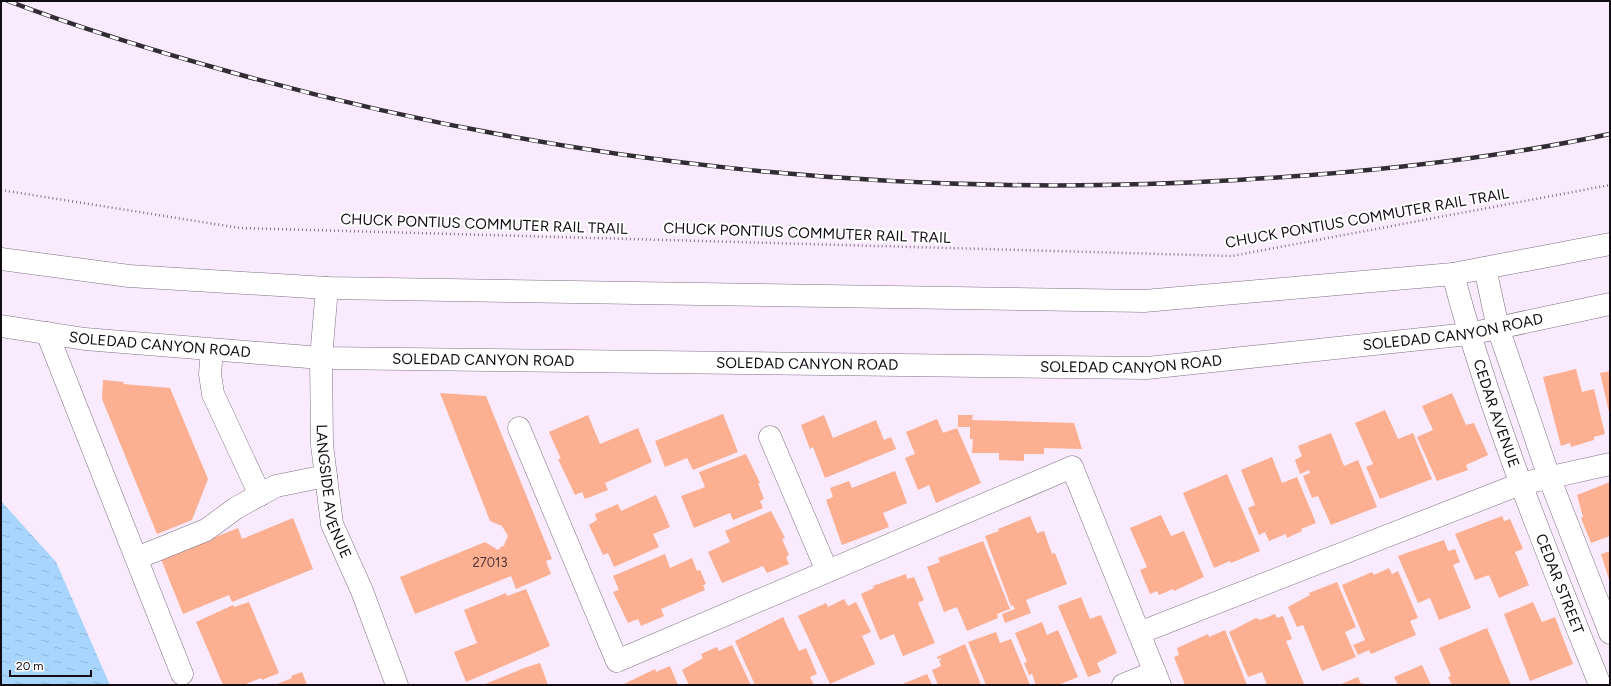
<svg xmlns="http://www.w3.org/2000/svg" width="1611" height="686" font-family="Figtree,sans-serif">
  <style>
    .water { fill: url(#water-ripples) }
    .building { fill: #fcaf91 }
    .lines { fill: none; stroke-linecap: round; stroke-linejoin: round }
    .minor-casing { stroke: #7f7083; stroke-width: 23 }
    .major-casing { stroke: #7f7083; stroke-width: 23 }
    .path { stroke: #807682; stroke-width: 2.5; stroke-dasharray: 1 3; stroke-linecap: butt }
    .minor { stroke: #fff; stroke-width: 22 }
    .major { stroke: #fff; stroke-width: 22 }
    .rail-casing { stroke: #342c35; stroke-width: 4.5 }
    .rail { stroke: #fff; stroke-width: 3; stroke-dasharray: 9; stroke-linecap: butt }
    .labels { text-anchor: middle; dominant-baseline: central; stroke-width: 4; stroke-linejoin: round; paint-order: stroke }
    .number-label { font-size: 13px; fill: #4c3532 }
    .street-label { font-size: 15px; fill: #120c13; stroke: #fff }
  </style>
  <defs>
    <pattern id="water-ripples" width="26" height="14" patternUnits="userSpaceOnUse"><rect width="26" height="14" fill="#a8d5fe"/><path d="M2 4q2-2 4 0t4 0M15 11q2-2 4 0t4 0" fill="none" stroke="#90b6d9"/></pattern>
  </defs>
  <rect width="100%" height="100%" fill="#f9ebfd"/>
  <!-- water -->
  <path class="water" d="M1 501 56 562 110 685H1Z"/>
  <!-- building -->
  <path class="building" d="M1576 369 1582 392 1594 389 1605 434 1594 437V440L1571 447 1570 443 1561 446 1543 377Z
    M1610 371V412H1609L1600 373Z
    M103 380 124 382 123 384 170 388 208 479 192 520 157 534 102 399Z
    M440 393 486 396 552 559 546 561 551 574 516 589 511 576 415 614 400 577 485 542 498 550 502 546H505L504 545 508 536 502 526 490 521Z
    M1452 393 1466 425 1474 423 1488 455 1466 465 1468 470 1437 481 1417 437 1433 430 1422 406Z
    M1385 410 1398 439 1413 433 1432 479 1380 499 1366 467 1373 464 1355 423Z
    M723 414 738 452 693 470 687 458 665 467 655 441Z
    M588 415 600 444 638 428 652 462 605 483 608 490 585 499 582 492 575 495 558 459H561L549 432Z
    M824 415 833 438 876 420 884 440 891 437 896 449 825 478 813 447 810 449 801 425Z
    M958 415H973L972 420 1074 423 1082 449 1044 448V454H1024V461L999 460V453H972L973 439H970V427H958Z
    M937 419 943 433 957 428 981 483 936 503 929 485 918 490 905 458 915 454 906 432Z
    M1331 433 1344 466 1358 460 1377 507 1331 525 1318 496 1312 498 1303 476 1310 473 1309 470 1300 474 1295 460 1302 456 1298 446Z
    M746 454 760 483H758L764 499 760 501 763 508 733 520 730 513 694 528 681 496 705 487 699 472Z
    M1272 457 1282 483 1297 477 1316 523 1301 529 1302 531 1287 538 1286 534 1269 541 1265 532 1259 535 1248 508 1255 505 1241 470Z
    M895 471 907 503 883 513 889 527 842 545 826 500 833 497 830 488 849 481 852 488Z
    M1227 474 1260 551 1231 563 1230 561 1214 568 1183 493Z
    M1610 482V536L1591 543 1581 518 1583 517 1577 495Z
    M656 495 670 527 653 534 659 547 614 567 608 553 603 555 589 525 597 520 595 514 618 504 621 511Z
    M771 511 785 538 782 539 789 555 786 557 789 564 767 573 763 566 722 583 708 552 730 542 725 531Z
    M1161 515 1171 536 1184 531 1204 577 1174 591 1173 589 1159 595 1157 591 1150 594 1140 570 1147 567 1130 528Z
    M1030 516 1037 533 1044 531 1052 554 1055 553 1067 584 1026 600 1031 613 1005 623 1002 614 1015 609 1013 605 1011 606 985 536 999 531 998 529Z
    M1502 516 1504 521 1510 519 1523 549 1515 552 1529 585 1499 598 1489 575 1475 580 1455 534Z
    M293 518 313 569 232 602 229 595 183 614 161 559 238 528 242 539Z
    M1444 540 1448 551 1455 549 1460 562 1453 565 1471 608 1439 620 1430 598 1418 603 1398 556Z
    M983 541 1010 609 997 614 998 618 967 631 957 607 944 612 927 567 940 562 938 558Z
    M1610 551V583L1601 554Z
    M665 554 670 568 692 558 697 571 700 570 706 584 703 585 705 590 661 609 664 616 641 626 638 619 628 623 613 592 619 590 613 576Z
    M1389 568 1392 574 1398 571 1418 618 1410 621 1416 635 1371 654 1369 650 1358 655 1353 645 1365 640 1342 585 1372 572 1374 575Z
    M906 574 907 579 914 577 924 600 918 603 935 643 903 656 894 634 880 640 861 594 874 588 873 586Z
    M1337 582 1356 627 1345 632 1356 657 1322 671 1303 625 1297 627 1288 607 1310 595 1309 593Z
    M526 589 550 646 466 682 454 652 477 643 464 610 506 593 507 596Z
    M1081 597 1090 619 1101 615 1117 653 1097 663 1101 672 1088 677 1058 606Z
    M844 599 848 606 856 602 871 632 862 636 875 664 830 684 798 616 826 603 828 607Z
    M249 602 279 673 262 680 261 678 243 685H223L196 622 233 605 234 607Z
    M1533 602 1542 622 1555 617 1573 664 1530 681 1504 614Z
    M1275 614 1277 618 1283 616 1292 639 1286 641 1304 684 1301 685H1267L1262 672 1248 677 1229 632 1256 618 1260 620Z
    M783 617 799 651 806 648 817 674 810 677 814 685H755L735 641Z
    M1042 622 1047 635 1058 630 1078 677 1058 685H1036L1032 674 1029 675 1024 663 1027 662 1015 633Z
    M1487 628 1511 685H1452L1448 677 1451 676 1439 648Z
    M1225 630 1247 685H1185L1174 657 1179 655 1177 648 1208 634 1209 637Z
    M996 632 1000 643 1011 639 1030 685H986L968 642Z
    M965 644 981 685H938L932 670 941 666 939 660H941V658L938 659 937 657Z
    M732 645 751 685H689L682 670 703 658 701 654 717 647 719 651Z
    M540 663 548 685H483L524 668Z
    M1422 665 1431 685H1398L1394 677Z
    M670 666 678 685H622L655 669 656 672Z
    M302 672 307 685H275L292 678 291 676Z
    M927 674 932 685H900Z
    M1358 677 1361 684 1363 683 1364 685H1339Z"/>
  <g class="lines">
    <!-- minor casing -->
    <g class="minor-casing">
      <g id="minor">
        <path d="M1485 268 1498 328 1509 360 1549 477 1610 633"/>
        <path id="s1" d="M1453 274C1490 415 1546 550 1600 685"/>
        <path id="s2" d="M327 288 321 358 322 445 332 524 362 591 397 685"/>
        <path d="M47 333 182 674"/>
        <path d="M212 350 210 374 213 394 260 495"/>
        <path d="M519 428 617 661 1072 467 1160 685"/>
        <path d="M770 437 827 571"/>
        <path d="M137 558 206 530 236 508 276 486 326 476"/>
        <path d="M1139 633 1520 484 1610 464"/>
        <path d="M1123 685 1155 672"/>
      </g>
    </g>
    <!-- major casing -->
    <g class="major-casing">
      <g id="major">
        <path d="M1 259 129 276 327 288 1144 301 1453 274 1610 244"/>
        <path id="s3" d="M1 326 85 339 321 358 1147 368 1469 334 1610 304"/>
      </g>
    </g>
    <!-- path -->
    <path class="path" d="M1 190 240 228 1232 256 1610 185"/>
    <!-- minor -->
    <use href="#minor" class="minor"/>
    <!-- major -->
    <use href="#major" class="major"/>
    <!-- rail casing -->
    <g class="rail-casing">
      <path id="rail" d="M8 1C82 29 158 52 234 73 560 164 900 200 1237 180 1362 173 1488 160 1610 134"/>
    </g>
    <!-- rail -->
    <use href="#rail" class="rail"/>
  </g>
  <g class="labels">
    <!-- number labels -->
    <g class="number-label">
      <text x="490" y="562">27013</text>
    </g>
    <!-- street labels -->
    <g class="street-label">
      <text transform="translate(1367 218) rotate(-10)">CHUCK PONTIUS COMMUTER RAIL TRAIL</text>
      <text transform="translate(484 224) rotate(2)">CHUCK PONTIUS COMMUTER RAIL TRAIL</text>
      <text transform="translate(807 233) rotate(2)">CHUCK PONTIUS COMMUTER RAIL TRAIL</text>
      <text stroke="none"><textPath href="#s3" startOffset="1456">SOLEDAD CANYON ROAD</textPath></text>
      <text stroke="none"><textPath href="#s3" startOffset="160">SOLEDAD CANYON ROAD</textPath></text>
      <text stroke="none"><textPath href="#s3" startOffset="484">SOLEDAD CANYON ROAD</textPath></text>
      <text stroke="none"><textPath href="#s3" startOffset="808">SOLEDAD CANYON ROAD</textPath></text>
      <text stroke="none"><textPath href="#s3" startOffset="1132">SOLEDAD CANYON ROAD</textPath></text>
      <text stroke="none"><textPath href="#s1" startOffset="146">CEDAR AVENUE</textPath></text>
      <text stroke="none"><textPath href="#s2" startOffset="205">LANGSIDE AVENUE</textPath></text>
      <text stroke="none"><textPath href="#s1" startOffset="328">CEDAR STREET</textPath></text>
    </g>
  </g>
  <!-- border -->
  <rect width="1611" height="686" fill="none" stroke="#120c13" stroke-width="4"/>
  <!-- scale -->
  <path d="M10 670v6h81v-6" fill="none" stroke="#120c13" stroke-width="2"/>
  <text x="16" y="670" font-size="12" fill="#120c13" stroke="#ffffff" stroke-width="3" paint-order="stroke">20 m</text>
</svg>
